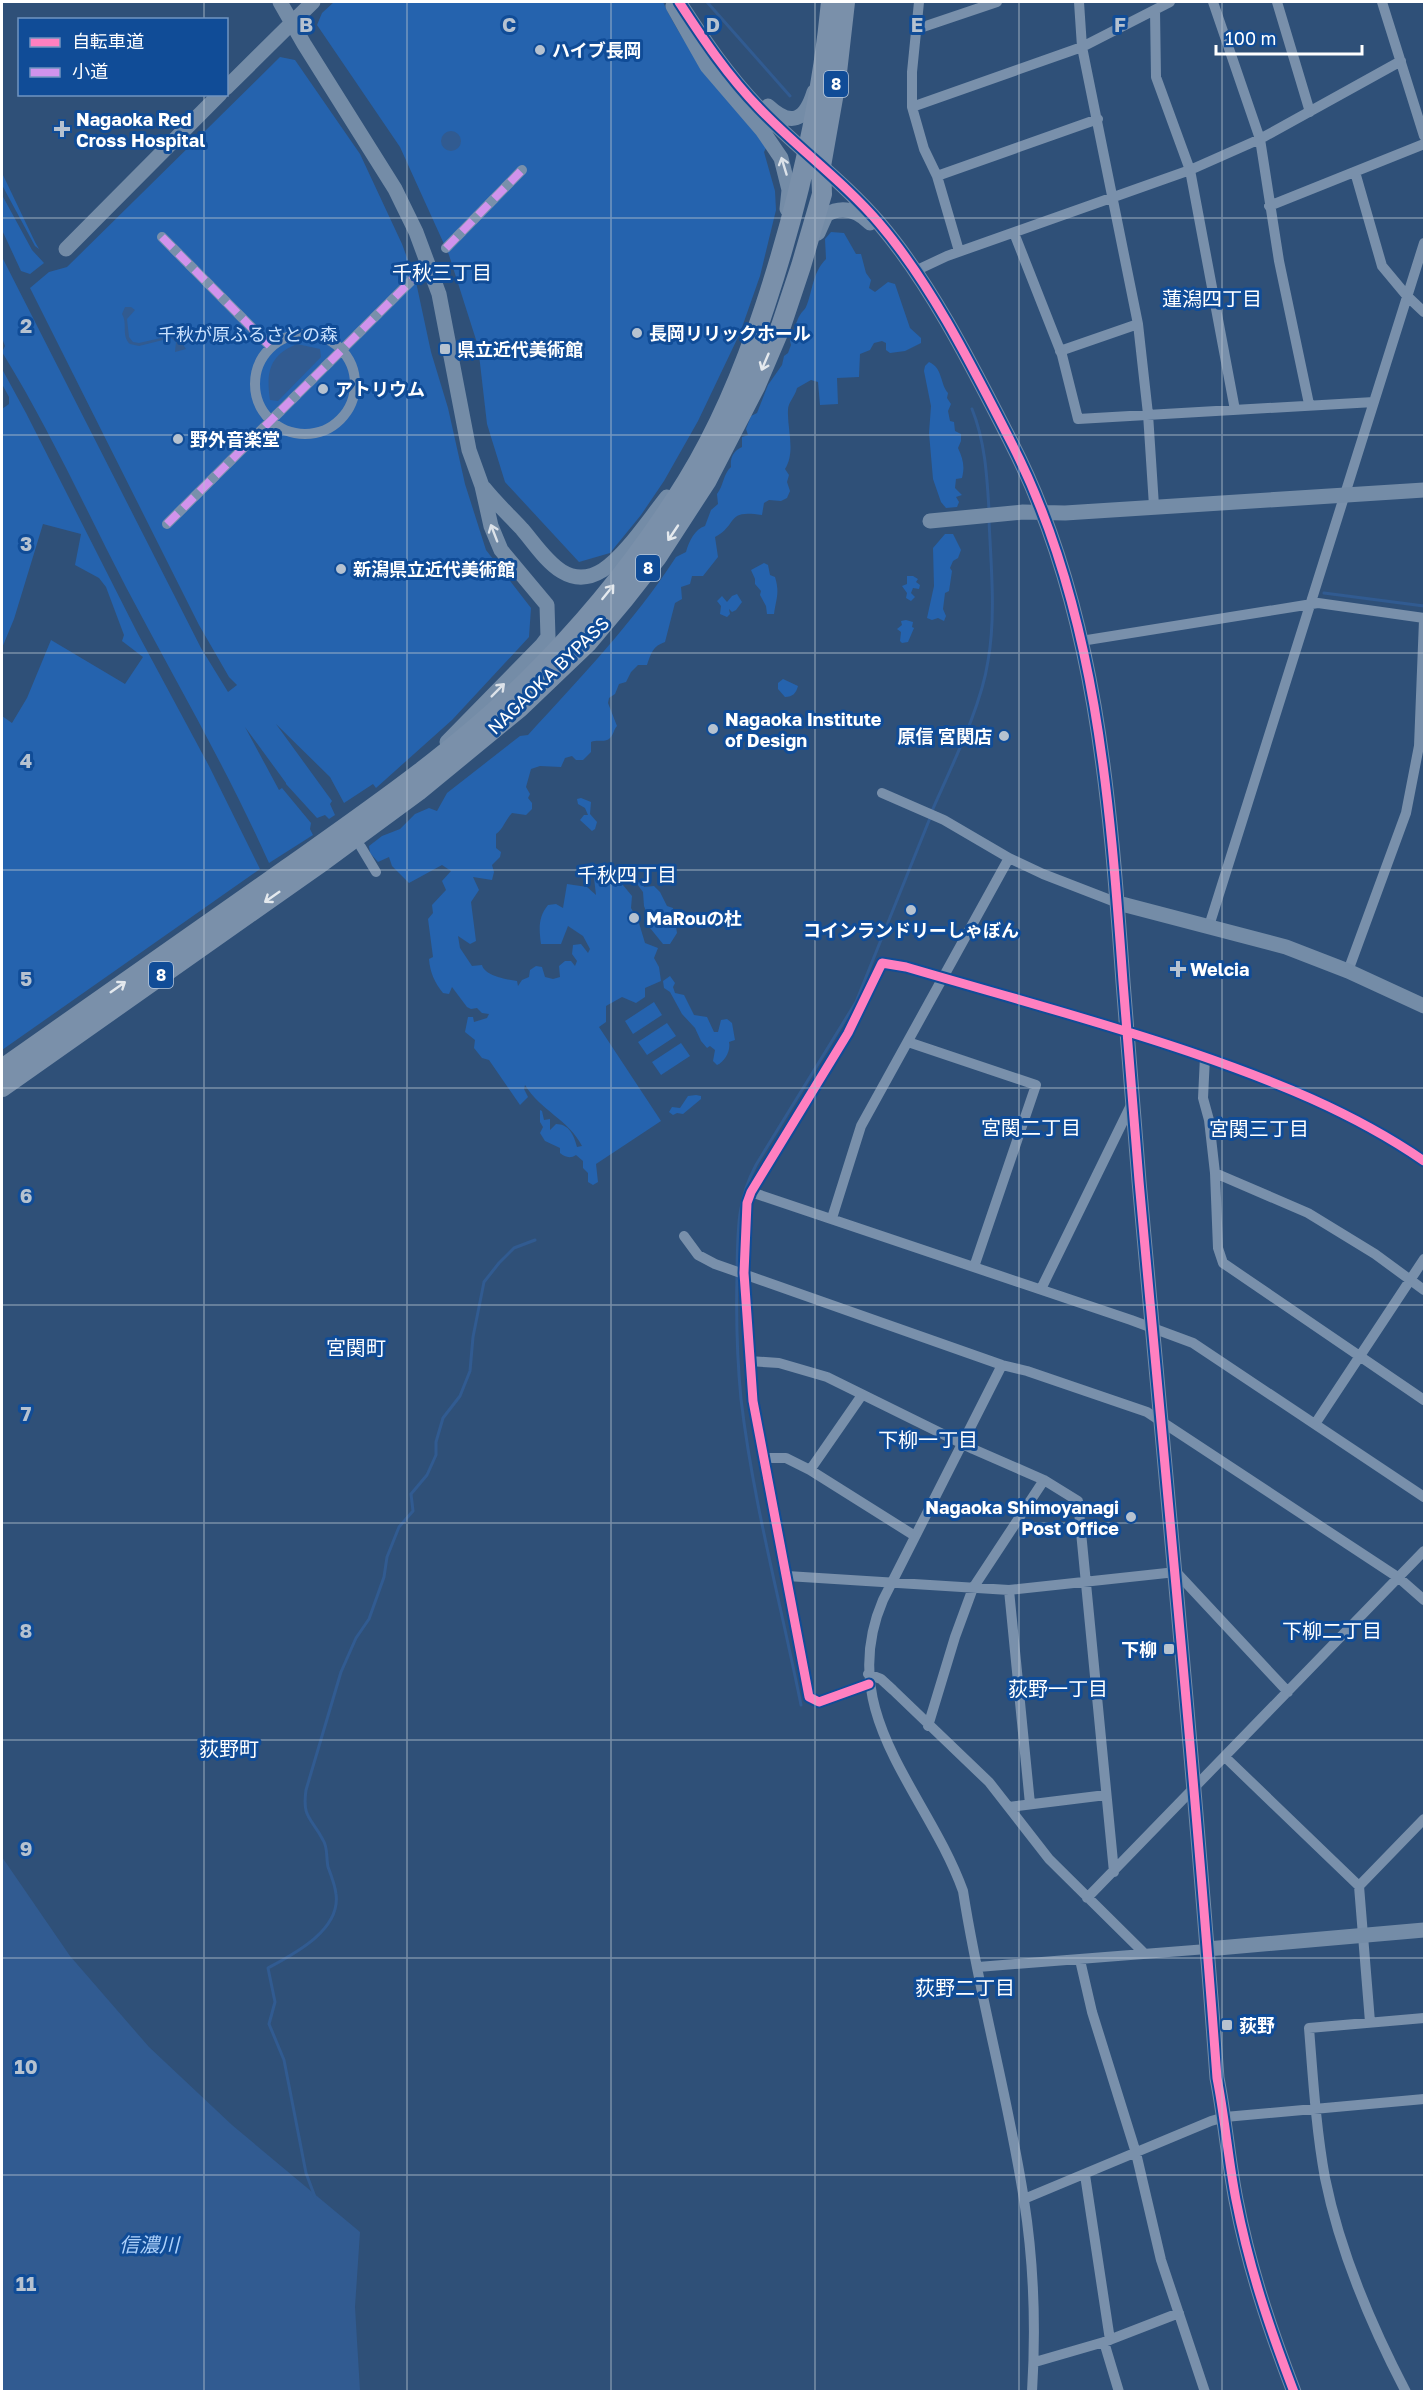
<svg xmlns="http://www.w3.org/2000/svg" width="1426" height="2393" font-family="'Golos Text','Noto Sans JP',sans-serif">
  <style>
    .green { fill: #2563ae }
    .water { fill: #315b91 }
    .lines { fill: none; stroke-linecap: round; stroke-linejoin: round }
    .stream { stroke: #315b91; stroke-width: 3 }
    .street { stroke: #7990ab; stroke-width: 10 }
    .secondary { stroke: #748ca7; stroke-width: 15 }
    .highway { stroke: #7a90aa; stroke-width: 20 }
    .quiet { stroke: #d193ec; stroke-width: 8; stroke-dasharray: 15 8; stroke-linecap: butt }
    .cycleway-casing { stroke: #104c97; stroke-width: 13 }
    .cycleway { stroke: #ff80c0; stroke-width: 9 }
    .oneway { stroke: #dce2e9 }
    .oneway2 { stroke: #e4e9ee }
    .grid { fill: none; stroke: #b6c2d0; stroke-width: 1.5; stroke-opacity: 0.55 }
    .poi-dot { fill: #b6c2d0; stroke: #104c97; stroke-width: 2 }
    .labels { text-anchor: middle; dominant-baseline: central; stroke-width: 6; stroke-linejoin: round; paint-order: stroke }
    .shield { fill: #104c97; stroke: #b7c9e0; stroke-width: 1.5 }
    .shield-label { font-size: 16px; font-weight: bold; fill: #fff }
    .poi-label { font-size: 18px; font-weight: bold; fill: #fff; stroke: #104c97; text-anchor: start }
    .park-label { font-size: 18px; fill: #c9e1fe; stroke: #104c97 }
    .street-label { font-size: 18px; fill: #fff; stroke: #104c97 }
    .neighbourhood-label { font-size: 20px; fill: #fff; stroke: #104c97 }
    .water-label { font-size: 20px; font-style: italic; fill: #add1fb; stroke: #104c97 }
    .grid-label { font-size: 20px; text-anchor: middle; font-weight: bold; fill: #b6c2d0; stroke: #104c97; stroke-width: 6; stroke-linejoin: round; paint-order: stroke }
  </style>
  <rect width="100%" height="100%" fill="#2f5078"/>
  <!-- green -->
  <path class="green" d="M334 2H663C688 56 728 99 768 144L764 152 775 191 776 210 760 276 740 333 698 421 664 481 641 515 610 553 579 562 505 482 487 424 478 346 449 255 400 147 317 25 322 13Z
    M280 57 295 60 360 154 402 244 416 282 431 352 448 408 465 484 486 550 531 608 529 637 452 720 376 788 373 784 344 803 330 777 276 724 332 801 330 804 335 815 329 819 325 815 317 818 286 784V783L245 727 279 790 282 788 311 823 310 829 313 835 269 863C227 769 175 680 127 589 86 510 49 428 2 352L5 346 2 338V257L201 648 228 692 237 685 229 677 199 625 30 288 49 272 67 267Z
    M2 173 35 242 39 249 35 246 2 185Z
    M2 195 32 250 44 263 30 274 21 271 2 230Z
    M831 232 844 233 856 254H861L866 273 871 280 869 288 875 292 888 282 895 284 910 328 921 338V343L905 351 890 353 886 350V343L882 341 874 343 870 350 860 354 859 377 837 378 838 404 820 405 818 382 811 380 797 388C795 397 788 402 788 410 787 429 796 452 785 469L789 475 787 482 790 491 787 498 781 501 769 500 764 503 762 515C725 509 739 524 715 537L718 557 703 576H692L690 584 681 587 682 599 675 603 665 642C653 646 651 653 647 665H638L631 672 626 682 619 684 615 694 609 698 608 703 617 726C614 729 613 736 610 738 606 743 597 739 591 742V752L583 760H576L572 756 565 758 561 767 540 766 531 769 526 787 530 794 528 798 532 803V809L526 815 512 813C505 820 504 828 496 834V848L501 852 500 857 492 865 494 872 492 880 473 877 479 890 471 902 476 941 470 944 458 936 460 948 472 966 482 965C485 976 505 979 517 981L518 986 522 980 529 977 530 970 536 966 542 967 545 977 553 979 560 977 559 966 565 961H571L575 966 577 961 572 954 573 945 581 944 588 953 590 949 583 936 568 926 561 944H541C539 929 538 917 548 905L556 904 563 908 567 884 587 887 596 895 594 878 599 868 618 879 632 896 631 908 639 923 645 943 658 948 654 958 659 967 661 981 645 988V997L636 1003 622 997 606 1006V1022L599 1027 661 1121 596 1164 598 1182 593 1185 588 1182V1173L583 1168V1161L576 1155C570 1159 565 1157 560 1153V1148L545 1141 540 1133 543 1127 540 1122V1110L542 1111 544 1120 550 1119V1130L556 1124C569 1124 574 1135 577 1147L582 1146C569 1120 540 1110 525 1085L524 1089 528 1097 520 1105 489 1060 482 1058 474 1048 475 1040 465 1032 468 1017H473L474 1022 487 1018 489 1014 482 1013 477 1008 471 1009 467 1007 452 987 449 994 443 993C435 983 430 973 429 959L433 957 428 919 433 913 432 905 446 890 442 881 451 871 442 865 409 883 392 866 389 857 378 862 370 853 369 846 382 836 400 829 415 814 429 808 437 811 447 793 520 736 528 735C580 678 634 622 676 557L686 552C689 541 695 529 705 526L711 510 718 504 717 494C724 485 723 474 731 467 730 458 733 451 742 447V437L748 435 746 429 751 416 757 413 768 385 782 365 784 356 788 353 791 345 790 341C792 335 797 319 800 315 801 312 805 310 806 307 813 291 812 273 826 259L825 239Z
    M929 362C943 368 940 384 948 393L947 398 951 404 948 411 950 421 954 422 955 431 961 434V441L958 448C963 459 965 466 962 478L956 479 955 488 962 495 956 497 959 502 957 507 946 508 941 502 933 479 929 433 931 406 924 371 925 366Z
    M2 369 26 413 138 634 209 766 260 869 2 1050V716L12 723 27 698 51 640 125 684 143 657 122 641 124 635 106 587 99 578 75 565 81 534 43 524 14 619 2 648V409L9 404V397L2 384Z
    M945 534H953L961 550 958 558 953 561 950 568 952 571 949 591 945 593 943 609 946 616 944 621 938 618 932 620 927 618 934 586 933 548Z
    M764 563 768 565 770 575 775 577C780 593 776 599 774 614H767L766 606 760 595 761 591 755 584V579L751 570Z
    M907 576H913L918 579 916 582 920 585 919 589 913 588 911 593 915 597 911 601 906 598 907 593 902 586 907 584Z
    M737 594 742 602 736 610 732 612 729 609 730 614 727 617 720 614 721 606 717 601 722 596 727 602 732 596Z
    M906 620 913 622 912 627 914 628 908 642 902 643 900 641 901 632 897 629 902 625 901 621Z
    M783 679 798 686C796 693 793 697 785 697L778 689V683Z
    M581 798 591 802 590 814 597 822 595 829 592 831 580 820 584 815H588L585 808 578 804 577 799Z
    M640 880 644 887 654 886 660 892 667 906 673 908 675 922 673 925 676 927 677 933 670 944H663L646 923 648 917 644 906 643 892 637 884Z
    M670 976 675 983 673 987 675 993 684 995 694 1015 707 1017 714 1032H718L721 1020 727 1019 732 1023 735 1040 729 1042C731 1050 725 1062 717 1065L713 1061 715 1050 710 1046 707 1048 701 1041 695 1028 682 1014 670 992 664 988 663 981Z
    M654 1002 662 1015 633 1034 625 1021Z
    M667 1023 676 1036 647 1055 638 1042Z
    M681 1043 690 1056 661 1075 652 1062Z
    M696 1095 701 1096V1099L683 1114 677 1113 673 1115 669 1112 672 1107 680 1108 688 1096Z"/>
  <!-- water -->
  <path class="water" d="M441 141a10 10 0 1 1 20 0a10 10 0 1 1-20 0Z
    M125 307H131L135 310 127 319 129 337 133 342 139 343 174 335 178 337 186 349 175 352 176 342 171 338 139 346 130 344C121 336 128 324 122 314Z
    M297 344 320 349 321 357 278 401 270 400C266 373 269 355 297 344Z
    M2 1857 70 1956 149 2047 232 2125 360 2232 355 2307 360 2391H2Z"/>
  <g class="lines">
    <!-- stream -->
    <path class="stream" d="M707 2 790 96
      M972 409C985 441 987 476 989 510
      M1324 593 1424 606
      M932 811C951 767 981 708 988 661 996 616 991 566 989 520
      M737 1269C738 1229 737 1201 756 1165L856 1002 930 818
      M737 1276C736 1317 737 1358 741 1399 753 1502 781 1604 801 1705
      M315 2197 306 2173 284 2060 269 2024 275 2002 268 1968C294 1954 341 1930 336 1894 335 1885 331 1875 328 1867 326 1858 328 1847 323 1840 311 1817 302 1818 306 1790L341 1672 356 1638 369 1619 384 1577 387 1557 399 1527 413 1511 411 1494 427 1475 436 1455V1442L443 1418 460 1396 470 1371 473 1337 484 1282 499 1263 514 1248 535 1240"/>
    <!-- street -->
    <path class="street" d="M919 2 912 72V107L924 149 937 176 959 251
      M1079 2 1082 47 1138 324 1148 414 1154 506
      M1213 2 1260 139 1279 261 1309 404
      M1277 2 1310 112
      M1382 2 1424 136
      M1155 10 1156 77 1190 170 1235 410
      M917 29 997 2
      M912 107 1082 47 1170 2
      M1355 172 1382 266 1407 296 1424 312
      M937 176 1098 119
      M1269 206 1424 144
      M1014 233 1062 355 1078 419 1374 402
      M162 237 271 347
      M446 248 522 170
      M915 271 947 256 1190 170 1260 139 1401 61
      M255 384a50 50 0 1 1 100 0a50 50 0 1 1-100 0Z
      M1060 351 1138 324
      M167 524 414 278
      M1081 641 1318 603 1424 618
      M882 793 944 820 1009 858
      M361 847 376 872
      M1209 926 1424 243
      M1348 971 1406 813 1419 746 1424 620
      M908 1042 1036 1085 974 1267
      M1205 1057 1203 1098 1209 1120 1215 1173 1218 1248 1223 1263 1424 1400
      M1215 1173 1308 1213 1375 1254 1424 1290
      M751 1192 1131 1320 1193 1343 1424 1497
      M832 1218 861 1126 1009 858 1043 874 1118 903
      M684 1236 698 1255 715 1264 1002 1365 1027 1371 1147 1412 1399 1578 1424 1600
      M1041 1289 1133 1101
      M749 1361 779 1363 827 1377 973 1449 1044 1480 1078 1501 1114 1872
      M1002 1365 883 1600C834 1714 927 1791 963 1891 979 1995 1008 2096 1024 2200 1034 2264 1036 2328 1032 2392
      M1315 1424 1424 1259
      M763 1458H786L810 1470 915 1536
      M810 1470 862 1395
      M787 1576 1009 1590 1176 1572 1288 1692
      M1009 1590 1030 1804
      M868 1674 881 1679 893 1690 989 1782 1049 1859 1145 1954
      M869 1684 819 1702 809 1697 753 1401 744 1273 747 1203 751 1192 848 1033 882 963 906 967C1001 995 1096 1020 1190 1052 1272 1080 1353 1112 1424 1161
      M928 1726 955 1637 973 1588 1044 1480
      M1225 1757 1359 1886 1370 2022
      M1009 1807 1106 1795
      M1359 1886 1424 1819
      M1087 1898 1424 1551
      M1080 1960 1092 2012 1136 2153 1161 2260 1205 2392
      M978 1967 1207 1949
      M1085 2175 1110 2340
      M1024 2199 1211 2121 1225 2117 1424 2099
      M1104 2342 1119 2392
      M1035 2362 1104 2342 1179 2313
      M1406 2392C1371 2325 1340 2252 1325 2178 1316 2129 1313 2078 1309 2028L1424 2018"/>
    <!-- secondary -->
    <path class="secondary" d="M280 2 304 44 395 189 416 232 439 294 469 450 482 486 491 526 501 550 547 605 548 637 542 645 447 742
      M679 2C703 39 728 76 759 108 797 148 843 181 879 223 932 285 974 370 1011 442 1096 607 1110 800 1123 982 1128 1048 1134 1115 1139 1181 1166 1480 1195 1779 1217 2078 1225 2118 1228 2159 1236 2200 1249 2267 1269 2327 1294 2392
      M673 6 707 66 762 130 781 158 789 190 787 209
      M226 88 313 2
      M768 106C791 127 805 121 814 92
      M818 233 826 215C842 205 857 210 870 223
      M66 249 220 94
      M484 488C496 503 509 515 522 529 542 552 565 594 603 570 625 556 650 518 667 497
      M930 521 1023 512 1065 513 1424 490
      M1118 903 1286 947 1348 971 1424 1006
      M1207 1949 1424 1930"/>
    <!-- highway -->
    <path class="highway" d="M2 1069C97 1003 192 936 287 869 369 811 455 752 527 681 588 621 642 554 687 481 720 427 745 367 765 306 798 206 821 107 831 2
      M2 1087 320 863 418 791 519 708 587 643 624 599 657 557 707 480 755 387 781 326 801 266 822 194 821 166 836 81 845 2"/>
    <!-- quiet -->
    <path class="quiet" d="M162 237 271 347
      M446 248 522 170
      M167 524 414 278"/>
    <!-- cycleway casing -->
    <g class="cycleway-casing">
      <path id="cycleway" d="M679 2C703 39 728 76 759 108 797 148 843 181 879 223 932 285 974 370 1011 442 1096 607 1110 800 1123 982 1128 1048 1134 1115 1139 1181 1166 1480 1195 1779 1217 2078 1225 2118 1228 2159 1236 2200 1249 2267 1269 2327 1294 2392
        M869 1684 819 1702 809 1697 753 1401 744 1273 747 1203 751 1192 848 1033 882 963 906 967C1001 995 1096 1020 1190 1052 1272 1080 1353 1112 1424 1161"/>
    </g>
    <!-- cycleway -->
    <use href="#cycleway" class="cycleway"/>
  </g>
  <!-- one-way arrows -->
  <defs><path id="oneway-shaft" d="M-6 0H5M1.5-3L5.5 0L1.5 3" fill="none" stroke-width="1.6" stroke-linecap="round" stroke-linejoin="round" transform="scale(1.5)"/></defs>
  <g class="oneway">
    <use href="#oneway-shaft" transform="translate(784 166) rotate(-107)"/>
    <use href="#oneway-shaft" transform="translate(494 533) rotate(-111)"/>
    <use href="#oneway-shaft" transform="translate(498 690) rotate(-45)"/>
  </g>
  <g class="oneway2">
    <use href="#oneway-shaft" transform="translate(765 362) rotate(113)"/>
    <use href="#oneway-shaft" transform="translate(673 533) rotate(124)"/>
    <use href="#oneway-shaft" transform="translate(608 592) rotate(-51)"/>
    <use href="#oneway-shaft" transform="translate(272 897) rotate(145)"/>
    <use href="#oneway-shaft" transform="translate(118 987) rotate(-35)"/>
  </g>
  <!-- grid -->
  <path class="grid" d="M204 2V20M407 2V2392M611 2V2392M815 2V2392M1019 2V2392M1222 2V2392M204 94V2392M2 218H1424M2 435H1424M2 653H1424M2 870H1424M2 1088H1424M2 1305H1424M2 1523H1424M2 1740H1424M2 1958H1424M2 2175H1424"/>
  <!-- markers -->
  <g class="poi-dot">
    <circle cx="540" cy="50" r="6"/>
    <path d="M59 120h6v6h6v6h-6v6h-6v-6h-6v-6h6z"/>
    <circle cx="637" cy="333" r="6"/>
    <rect x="439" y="343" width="12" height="12" rx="3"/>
    <circle cx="323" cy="389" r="6"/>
    <circle cx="178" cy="439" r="6"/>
    <circle cx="341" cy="569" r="6"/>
    <circle cx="713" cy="729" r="6"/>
    <circle cx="1004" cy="736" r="6"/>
    <circle cx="911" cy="910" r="6"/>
    <circle cx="634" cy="918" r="6"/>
    <path d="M1175 960h6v6h6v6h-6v6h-6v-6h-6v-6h6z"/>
    <circle cx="1131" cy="1517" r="6"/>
    <rect x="1163" y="1643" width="12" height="12" rx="3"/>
    <rect x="1221" y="2019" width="12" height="12" rx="3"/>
  </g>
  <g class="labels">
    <!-- shield labels -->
    <g class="shield">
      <rect x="824" y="71" width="24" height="26" rx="4.5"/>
      <rect x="636" y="555" width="24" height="26" rx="4.5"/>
      <rect x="149" y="962" width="24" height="26" rx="4.5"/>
    </g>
    <g class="shield-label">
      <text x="836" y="84">8</text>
      <text x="648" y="568">8</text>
      <text x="161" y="975">8</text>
    </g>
    <!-- poi labels -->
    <g class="poi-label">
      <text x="552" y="50">ハイブ長岡</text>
      <text x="76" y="119">Nagaoka Red<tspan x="76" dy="21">Cross Hospital</tspan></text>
      <text x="649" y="333">長岡リリックホール</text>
      <text x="457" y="349">県立近代美術館</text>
      <text x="335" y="389">アトリウム</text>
      <text x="190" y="439">野外音楽堂</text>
      <text x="353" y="569">新潟県立近代美術館</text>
      <text x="725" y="719">Nagaoka Institute<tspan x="725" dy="21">of Design</tspan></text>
      <text x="992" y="736" text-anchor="end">原信 宮関店</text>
      <text x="646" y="918">MaRouの杜</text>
      <text x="911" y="930" text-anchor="middle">コインランドリーしゃぼん</text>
      <text x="1190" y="969">Welcia</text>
      <text x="1119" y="1507" text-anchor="end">Nagaoka Shimoyanagi<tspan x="1119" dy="21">Post Office</tspan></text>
      <text x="1157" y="1649" text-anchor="end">下柳</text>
      <text x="1239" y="2025">荻野</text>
    </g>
    <!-- park labels -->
    <g class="park-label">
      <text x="248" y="334">千秋が原ふるさとの森</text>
    </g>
    <!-- street labels -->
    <g class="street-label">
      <text transform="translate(548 675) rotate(-44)">NAGAOKA BYPASS</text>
    </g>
    <!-- neighbourhood labels -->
    <g class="neighbourhood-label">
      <text x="442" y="272">千秋三丁目</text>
      <text x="1212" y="298">蓮潟四丁目</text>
      <text x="627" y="874">千秋四丁目</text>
      <text x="1031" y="1127">宮関二丁目</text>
      <text x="1259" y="1128">宮関三丁目</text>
      <text x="356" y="1347">宮関町</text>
      <text x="928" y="1439">下柳一丁目</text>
      <text x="1332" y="1630">下柳二丁目</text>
      <text x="1058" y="1688">荻野一丁目</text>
      <text x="229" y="1748">荻野町</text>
      <text x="965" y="1987">荻野二丁目</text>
    </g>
    <!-- water labels -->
    <g class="water-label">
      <text x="149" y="2244">信濃川</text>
    </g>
  </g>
  <g class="grid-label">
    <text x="306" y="32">B</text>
    <text x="509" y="32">C</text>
    <text x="713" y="32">D</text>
    <text x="917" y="32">E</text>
    <text x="1120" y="32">F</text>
    <text x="26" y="333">2</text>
    <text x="26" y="551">3</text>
    <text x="26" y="768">4</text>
    <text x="26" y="986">5</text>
    <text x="26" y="1203">6</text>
    <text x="26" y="1421">7</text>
    <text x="26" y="1638">8</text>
    <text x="26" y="1856">9</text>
    <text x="26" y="2074">10</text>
    <text x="26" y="2291">11</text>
  </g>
  <!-- border -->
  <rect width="1426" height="2393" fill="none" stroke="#ffffff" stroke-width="6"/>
  <!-- legend -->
  <rect x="18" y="18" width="210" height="78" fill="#104c97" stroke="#7094c1" stroke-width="1.5"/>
  <rect x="30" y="38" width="30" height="9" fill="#ff80c0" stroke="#7094c1" stroke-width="1.5"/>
  <text x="72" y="48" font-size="18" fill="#ffffff">自転車道</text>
  <rect x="30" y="68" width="30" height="9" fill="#d193ec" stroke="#7094c1" stroke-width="1.5"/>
  <text x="72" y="78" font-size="18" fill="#ffffff">小道</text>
  <!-- scale -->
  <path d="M1216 45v9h146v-9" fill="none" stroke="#ffffff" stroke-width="3"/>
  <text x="1225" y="45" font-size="18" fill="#ffffff" stroke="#104c97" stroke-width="4.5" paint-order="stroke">100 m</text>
</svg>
